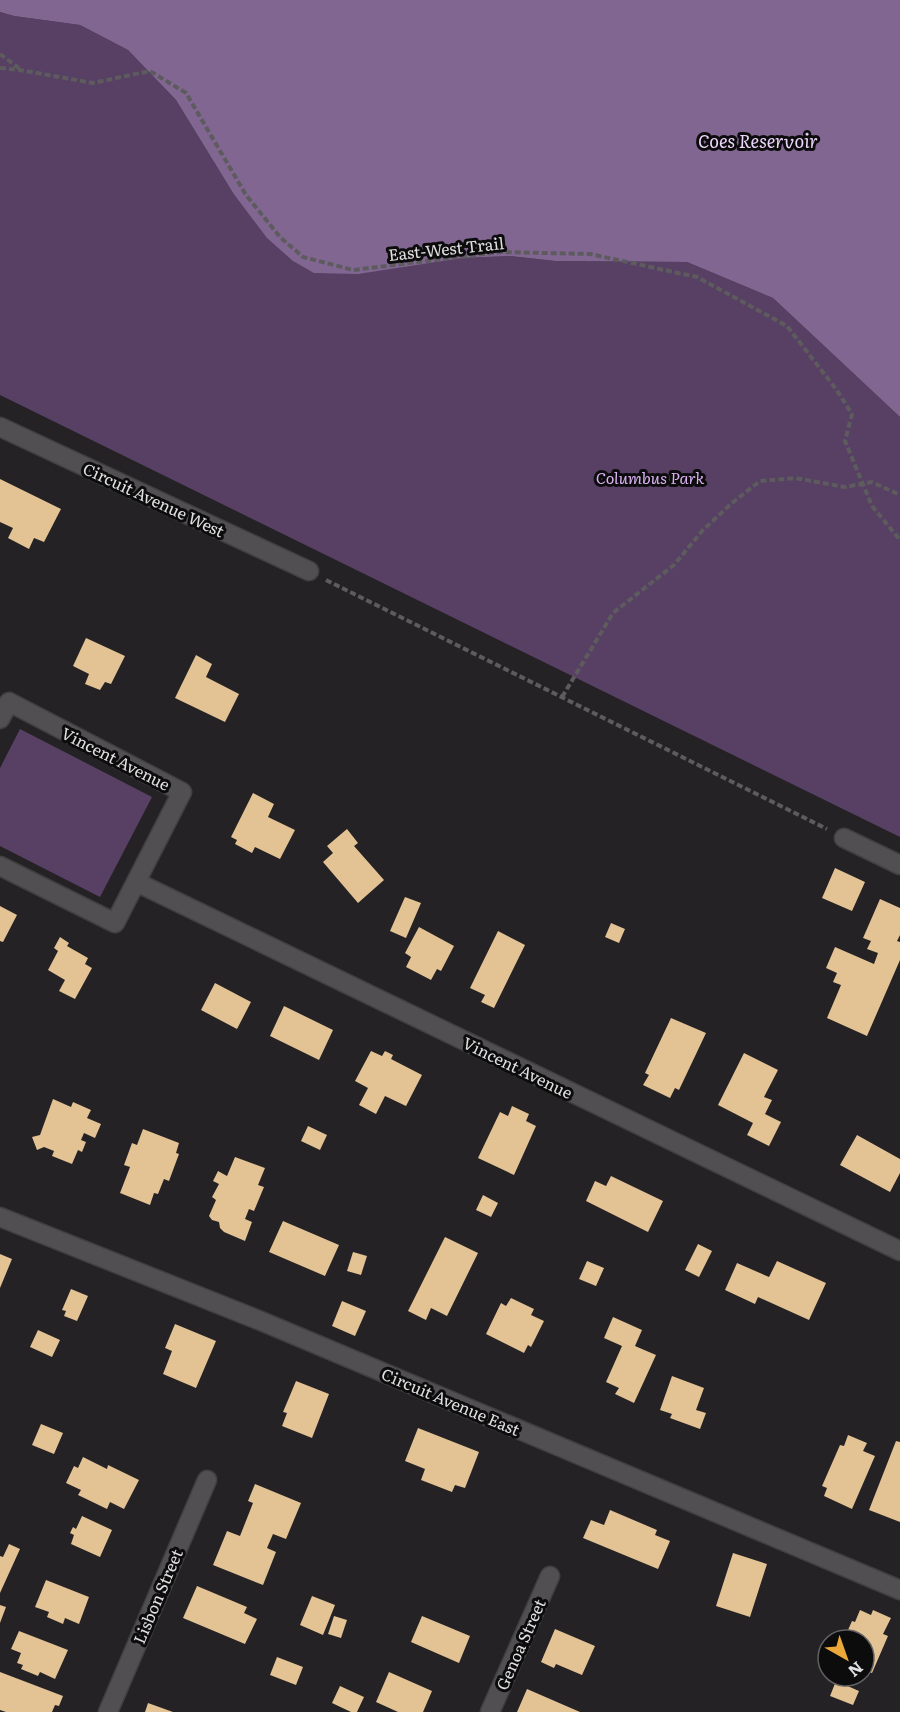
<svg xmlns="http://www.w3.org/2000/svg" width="900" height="1712" font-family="Literata,serif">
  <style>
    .green { fill: #574064 }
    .water { fill: #816691 }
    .building { fill: #e3c294 }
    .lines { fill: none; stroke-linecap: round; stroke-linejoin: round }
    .minor-casing { stroke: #403f41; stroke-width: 21 }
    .path { stroke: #5d5b5e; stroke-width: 4; stroke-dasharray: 6 3; stroke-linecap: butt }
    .minor { stroke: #514f52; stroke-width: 18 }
    .labels { text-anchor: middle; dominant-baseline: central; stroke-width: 6; stroke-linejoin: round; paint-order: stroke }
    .street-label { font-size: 16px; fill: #e0dfe1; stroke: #0d0c0d }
    .park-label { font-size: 16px; font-style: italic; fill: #d9b0f2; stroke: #0d0c0d }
    .water-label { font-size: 18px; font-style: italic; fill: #edd4fc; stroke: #0d0c0d }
  </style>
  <rect width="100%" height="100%" fill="#242225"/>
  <!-- green -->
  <path class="green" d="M0 12 14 16 80 25 128 50 176 100 233 193 462 258 510 256 555 261 687 262 773 298 900 417V837L0 395Z
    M20 729 152 797 100 897 0 846V768Z"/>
  <!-- water -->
  <path class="water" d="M0 0H900V417L773 298 687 262 555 261 510 256 462 258 358 274 314 273 293 261 267 238 233 193 176 100 128 50 80 25 14 16 0 12Z"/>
  <!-- building -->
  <path class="building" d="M0 479 61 509 44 542 34 538 29 549 8 538 13 528 0 522Z
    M86 638 125 656 111 684 105 682 100 690 85 684 89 674 73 666Z
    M196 655 212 664 206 677 239 694 225 722 175 698Z
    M253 793 274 804 268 817 295 830 280 859 255 847 252 853 235 844 237 840 231 837Z
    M347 829 358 843 354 846 384 880 358 903 323 862 333 853 327 846Z
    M835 868 865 882 852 911 822 898Z
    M405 897 421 903 406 938 390 931Z
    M880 899 900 908V935L897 941 900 942V960L867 1036 827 1018 841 985 833 982 837 973 826 968 835 947 874 964 878 953 867 949 871 941 863 938Z
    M0 906 17 915 3 942 0 941Z
    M611 923 625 929 619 943 605 937Z
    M419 927 454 946 441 971 437 969 431 980 406 967 411 957 405 953Z
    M498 931 525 945 494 1008 481 1002 485 995 470 988Z
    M60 937 69 943 67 946 88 958 85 964 92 968 75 999 59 991 65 980 48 970 58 951 54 948Z
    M215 983 251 1002 237 1029 201 1010Z
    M284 1006 333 1030 319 1060 270 1036Z
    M671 1018 706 1033 679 1090 675 1088 670 1098 643 1085 649 1075 645 1073Z
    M371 1051 382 1056 385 1051 393 1055 391 1059 422 1075 406 1106 385 1096 376 1114 359 1105 368 1088 355 1081Z
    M744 1053 778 1070 764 1097 772 1100 765 1114 781 1122 769 1146 747 1135 753 1123 718 1105Z
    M53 1099 71 1107 73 1102 91 1110 87 1118 101 1124 95 1138 84 1133 81 1140 86 1142 82 1152 78 1150 72 1164 52 1156 54 1151 44 1147 37 1150 32 1137 40 1135Z
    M512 1106 529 1114 526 1121 536 1126 514 1175 478 1158 500 1112 508 1116Z
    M308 1126 327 1135 320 1150 301 1141Z
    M143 1129 179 1143 176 1153 179 1154 169 1181 164 1179 158 1194 154 1193 150 1205 120 1193 130 1167 124 1165 132 1143 137 1145Z
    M857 1135 900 1159V1173L890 1192 840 1165Z
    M235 1157 265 1168 258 1185 264 1187 254 1211 249 1209 245 1219 252 1222 245 1241 224 1232 220 1228 219 1222 212 1220 209 1216 216 1200 212 1197 219 1184 213 1181 218 1171 227 1176Z
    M611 1176 663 1201 648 1232 586 1201 595 1181 606 1186Z
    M483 1195 498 1203 491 1217 476 1210Z
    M283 1221 339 1245 325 1276 269 1252Z
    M445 1237 478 1253 447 1316 431 1308 426 1320 408 1311Z
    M698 1244 712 1251 699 1277 685 1270Z
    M353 1252 367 1256 361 1275 347 1271Z
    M0 1254 12 1259 0 1288Z
    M587 1261 604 1268 596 1286 579 1279Z
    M777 1261 826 1283 809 1320 758 1297 755 1304 725 1290 737 1263 769 1277Z
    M71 1289 88 1296 77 1321 64 1316 66 1311 62 1310Z
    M511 1298 534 1309 531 1315 544 1321 531 1347 528 1345 524 1353 486 1334 501 1303 506 1306Z
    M342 1301 366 1311 355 1336 332 1326Z
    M613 1317 642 1330 635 1346 656 1355 634 1403 615 1394 619 1388 606 1382 622 1346 604 1338Z
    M175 1324 216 1341 196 1388 163 1374 172 1351 165 1348Z
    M38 1330 60 1340 52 1357 30 1347Z
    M672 1376 704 1388 696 1410 706 1413 700 1429 670 1418 672 1414 660 1410Z
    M296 1381 329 1394 312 1438 282 1426 287 1413 283 1412Z
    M41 1424 63 1433 54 1454 32 1445Z
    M418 1428 479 1452 465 1488 455 1485 452 1492 421 1480 425 1469 405 1461Z
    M848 1435 867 1443 863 1451 875 1456 852 1509 824 1496 827 1488 822 1486 840 1445 844 1446Z
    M896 1441 900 1442V1522L869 1510Z
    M83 1457 107 1469 108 1465 139 1480 124 1509 110 1502 107 1509 78 1495 81 1490 66 1483 74 1466 78 1468Z
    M255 1484 301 1503 286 1539 273 1534 267 1548 276 1552 263 1585 213 1565 227 1531 240 1536 253 1503 248 1501Z
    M610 1510 657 1530 655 1535 670 1541 658 1569 583 1538 591 1520 604 1525Z
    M82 1516 112 1530 100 1557 71 1544 74 1535 70 1533 73 1527 76 1529Z
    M9 1544 20 1549 0 1593V1556L3 1557Z
    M733 1553 767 1564 750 1617 716 1606Z
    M46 1580 89 1597 79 1624 65 1618 63 1624 47 1617 49 1612 35 1607Z
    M197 1586 247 1607 244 1613 257 1619 245 1644 183 1618Z
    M312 1596 335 1605 323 1635 300 1625Z
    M0 1605 6 1607 0 1623Z
    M860 1610 871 1615 873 1610 891 1618 883 1634 888 1636 872 1673 864 1670V1640L844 1639 852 1621 855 1622Z
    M334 1616 347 1620 341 1638 328 1634Z
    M422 1616 470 1636 459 1663 411 1642Z
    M555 1629 595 1646 582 1675 556 1664 554 1668 541 1662Z
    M19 1631 68 1650 55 1679 40 1672 38 1676 21 1669 23 1665 17 1663 21 1653 11 1649Z
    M277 1657 303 1667 296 1685 270 1675Z
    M0 1672 63 1696 59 1706 55 1705 52 1712H6L0 1710Z
    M389 1672 432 1691 423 1712H398L376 1702Z
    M836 1681 859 1691 853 1705 830 1696Z
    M340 1686 364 1697 357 1712H351L332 1703Z
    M527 1689 580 1712H517Z
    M148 1703 173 1712H145Z"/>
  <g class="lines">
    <!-- minor casing -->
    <g class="minor-casing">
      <path id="minor" d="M0 427 309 571
        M0 719 9 702 182 792 115 923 0 866
        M844 838 900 865
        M136 882 900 1251
        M0 1217 261 1321 900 1590
        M108 1712 207 1480
        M490 1712 550 1576"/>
    </g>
    <!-- path -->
    <path class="path" d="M0 54 20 69
      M0 68 20 70 93 83 150 71 186 93 246 195 280 237 303 257 353 270 500 252 590 254 697 277 787 326 836 389 852 414 845 441 872 506 900 540
      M326 580 827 829
      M562 697 613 613 674 565 703 530 732 503 760 481 795 478 845 487 872 482 900 495"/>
    <!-- minor -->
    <use href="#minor" class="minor"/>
  </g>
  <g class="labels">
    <!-- street labels -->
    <g class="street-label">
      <text transform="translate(446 248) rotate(-6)">East-West Trail</text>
      <text transform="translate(154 499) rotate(25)">Circuit Avenue West</text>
      <text transform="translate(116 758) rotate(27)">Vincent Avenue</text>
      <text transform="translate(518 1067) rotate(26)">Vincent Avenue</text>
      <text transform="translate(451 1401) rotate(23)">Circuit Avenue East</text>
      <text transform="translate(157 1596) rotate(-67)">Lisbon Street</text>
      <text transform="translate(520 1644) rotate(-66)">Genoa Street</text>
    </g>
    <!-- park labels -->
    <g class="park-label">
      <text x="650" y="477">Columbus Park</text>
    </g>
    <!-- water labels -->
    <g class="water-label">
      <text x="758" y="140">Coes Reservoir</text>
    </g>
  </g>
  <!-- north arrow -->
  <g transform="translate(846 1658) rotate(140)"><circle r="28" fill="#0d0c0d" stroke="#616062" stroke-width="1.5"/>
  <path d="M0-4.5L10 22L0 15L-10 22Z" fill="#eca93a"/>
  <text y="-9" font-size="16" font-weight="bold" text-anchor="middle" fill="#e0dfe1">N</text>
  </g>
</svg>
